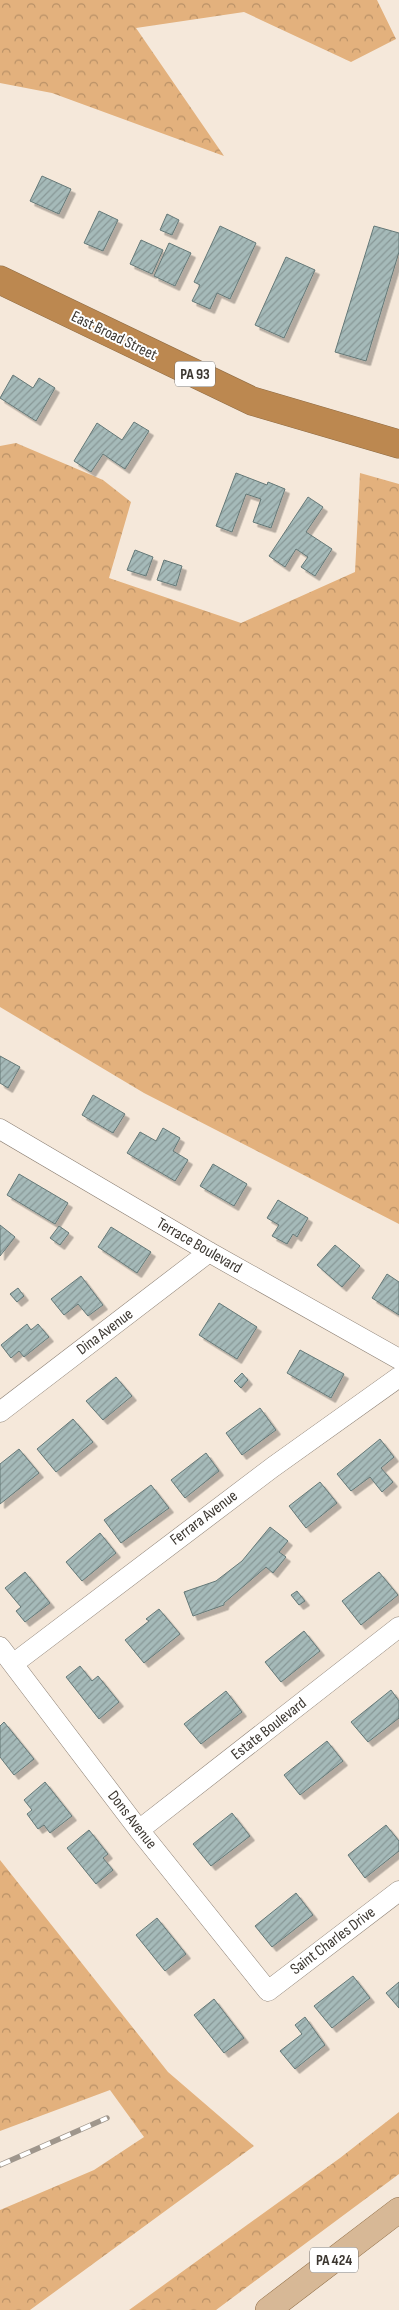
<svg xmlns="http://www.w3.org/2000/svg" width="399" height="2310" font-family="'Sofia Sans Condensed',sans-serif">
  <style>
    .forest { fill: url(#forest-crowns) }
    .building { fill: url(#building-hatch); stroke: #647877; filter: url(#shadow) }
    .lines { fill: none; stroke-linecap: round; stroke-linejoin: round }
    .minor-casing { stroke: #8b7f73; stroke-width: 21 }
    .major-casing { stroke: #8f6c45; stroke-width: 26 }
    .highway-casing { stroke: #8f6c45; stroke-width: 29 }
    .minor { stroke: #fff; stroke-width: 20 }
    .major { stroke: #d7b896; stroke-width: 25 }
    .highway { stroke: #bc8850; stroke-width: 28 }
    .rail-casing { stroke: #9f968c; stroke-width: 5.5 }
    .rail { stroke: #fff; stroke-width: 4; stroke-dasharray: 11; stroke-linecap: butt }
    .labels { text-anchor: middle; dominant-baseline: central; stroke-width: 4; stroke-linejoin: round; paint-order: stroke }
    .shield { fill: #fff; stroke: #76736f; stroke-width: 1 }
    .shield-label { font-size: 15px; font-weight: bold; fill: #3c3731 }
    .street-label { font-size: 16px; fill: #3c3731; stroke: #fff }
  </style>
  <defs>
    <pattern id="forest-crowns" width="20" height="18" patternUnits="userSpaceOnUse" patternTransform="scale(1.25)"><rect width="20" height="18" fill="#e3b17d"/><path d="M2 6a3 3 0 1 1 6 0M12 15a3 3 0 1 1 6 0" fill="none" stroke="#b99167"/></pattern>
    <pattern id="building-hatch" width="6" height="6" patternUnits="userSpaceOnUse" patternTransform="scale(1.25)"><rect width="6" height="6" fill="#a5bab9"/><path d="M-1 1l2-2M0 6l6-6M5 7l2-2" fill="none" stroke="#889897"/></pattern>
    <filter id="shadow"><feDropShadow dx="4.5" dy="4.5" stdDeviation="0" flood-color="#0004"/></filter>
  </defs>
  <rect width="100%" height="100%" fill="#f5e8da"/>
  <!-- forest -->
  <path class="forest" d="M0 0H377L396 39 351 62 244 12 136 28 224 156 52 93 0 83Z
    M16 443 103 480 131 502 109 578 241 623 355 572 360 473 399 484V1224L144 1093 0 1007V446Z
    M0 1860 168 2072 254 2146 30 2310H0V2210L94 2170 144 2137 110 2090 0 2131Z
    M399 2112V2174L216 2310H129L340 2158Z"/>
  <!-- building -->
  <path class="building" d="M42 176 71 189 59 214 30 201Z
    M99 211 118 220 103 251 84 243Z
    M167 214 179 220 172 235 160 230Z
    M220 226 256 243 230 299 217 293 210 309 192 301 200 285 194 282Z
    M374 226 399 233V252L366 361 335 352Z
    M141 240 163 250 152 274 130 264Z
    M169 243 191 253 175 286 154 276Z
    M286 257 315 270 284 338 255 325Z
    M13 375 33 388 39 378 55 388 36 421 0 398Z
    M134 422 149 431 125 469 103 454 91 472 74 461 97 423 122 440Z
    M236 473 267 485 268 482 285 489 271 528 253 522 261 499 246 494 232 532 216 526Z
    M308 497 323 507 306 532 332 549 315 576 301 567 308 557 296 549 285 567 269 556Z
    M135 550 153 557 146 576 127 570Z
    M164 560 182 566 176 586 157 580Z
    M0 1056 20 1067 8 1088 0 1083Z
    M93 1095 125 1114 113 1133 82 1115Z
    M163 1128 180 1138 173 1151 188 1160 175 1181 127 1153 140 1132 156 1141Z
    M213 1164 247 1184 234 1206 200 1186Z
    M19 1174 68 1203 55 1224 7 1195Z
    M278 1200 308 1218 297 1237 293 1234 287 1244 272 1236 279 1225 267 1218Z
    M0 1225 15 1237 0 1256Z
    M59 1226 69 1233 60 1245 50 1238Z
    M111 1227 151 1252 137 1273 98 1247Z
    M335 1245 360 1266 342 1287 317 1265Z
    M387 1274 399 1282V1315L372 1298Z
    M81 1276 103 1305 88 1316 78 1304 64 1315 51 1299Z
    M18 1288 24 1296 17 1302 10 1294Z
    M219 1303 257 1327 237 1359 199 1335Z
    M27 1324 31 1330 38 1324 49 1337 24 1357 19 1351 11 1358 1 1345Z
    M300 1350 344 1374 331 1398 287 1373Z
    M242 1373 248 1380 241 1388 234 1381Z
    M116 1377 132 1396 103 1420 86 1401Z
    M260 1408 276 1430 242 1455 226 1433Z
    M73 1419 93 1442 56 1472 37 1449Z
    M380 1439 394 1457 381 1468 393 1482 382 1492 370 1477 351 1491 337 1474Z
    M19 1449 39 1473 0 1504V1464Z
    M206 1453 219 1471 185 1498 171 1480Z
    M320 1482 337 1503 306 1528 289 1506Z
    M151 1485 169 1508 121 1543 104 1520Z
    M270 1527 288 1541 279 1552 286 1557 273 1573 266 1567 224 1603V1605L193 1616 184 1592 216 1581 242 1561Z
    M100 1533 116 1553 82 1581 66 1562Z
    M25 1572 50 1603 25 1622 16 1611 21 1607 5 1588Z
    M379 1572 398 1595 361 1625 342 1601Z
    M297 1591 305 1601 299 1605 291 1595Z
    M159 1609 180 1634 144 1663 125 1640 149 1621 146 1619Z
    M304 1631 320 1651 281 1682 265 1662Z
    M80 1666 92 1681 98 1676 119 1702 99 1719 66 1677Z
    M391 1690 399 1701V1718L368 1742 351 1722Z
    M226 1691 242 1712 201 1744 184 1724Z
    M4 1722 34 1759 14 1775 0 1757V1726Z
    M327 1741 343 1761 300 1795 284 1775Z
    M45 1782 72 1816 50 1833 44 1825 38 1829 27 1814 32 1810 24 1800Z
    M232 1813 250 1836 211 1866 193 1844Z
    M386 1825 399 1841V1851L365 1878 348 1855Z
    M89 1830 108 1854 103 1858 113 1870 96 1884 67 1848Z
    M296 1893 313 1915 272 1947 255 1926Z
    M157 1918 186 1954 165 1971 136 1935Z
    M353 1976 370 1998 332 2028 314 2006Z
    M399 1982V2008L386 1993Z
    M214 1999 244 2038 224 2053 194 2015Z
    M305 2017 325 2045 295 2069 280 2051 302 2034 295 2025Z"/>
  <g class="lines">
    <!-- minor casing -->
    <g class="minor-casing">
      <path id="minor" d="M0 1129 209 1252 399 1359
        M0 1412 209 1252
        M0 1647 139 1830 268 1991 399 1891
        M13 1664 273 1467 399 1377
        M139 1830 399 1627"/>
    </g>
    <!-- major casing -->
    <g class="major-casing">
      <path id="major" d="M268 2310 399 2210"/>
    </g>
    <!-- highway casing -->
    <g class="highway-casing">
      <path id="highway" d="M0 280 252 401 399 444"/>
    </g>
    <!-- minor -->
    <use href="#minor" class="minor"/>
    <!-- major -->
    <use href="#major" class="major"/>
    <!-- highway -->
    <use href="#highway" class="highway"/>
    <!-- rail casing -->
    <g class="rail-casing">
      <path id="rail" d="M0 2165 107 2118"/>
    </g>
    <!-- rail -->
    <use href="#rail" class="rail"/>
  </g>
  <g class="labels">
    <!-- shield labels -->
    <g class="shield">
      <rect x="175" y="361.5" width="40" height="25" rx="4"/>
      <rect x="310" y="2247.5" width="48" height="25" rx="4"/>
    </g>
    <g class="shield-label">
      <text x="195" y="374">PA 93</text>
      <text x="334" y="2260">PA 424</text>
    </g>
    <!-- street labels -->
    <g class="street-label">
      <text transform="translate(114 336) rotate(26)">East Broad Street</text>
      <text transform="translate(199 1246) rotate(30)">Terrace Boulevard</text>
      <text transform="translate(105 1332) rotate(-37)">Dina Avenue</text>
      <text transform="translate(204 1518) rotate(-37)">Ferrara Avenue</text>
      <text transform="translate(269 1729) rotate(-38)">Estate Boulevard</text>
      <text transform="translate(132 1820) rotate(52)">Dons Avenue</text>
      <text transform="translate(333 1941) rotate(-37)">Saint Charles Drive</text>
    </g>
  </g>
</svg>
